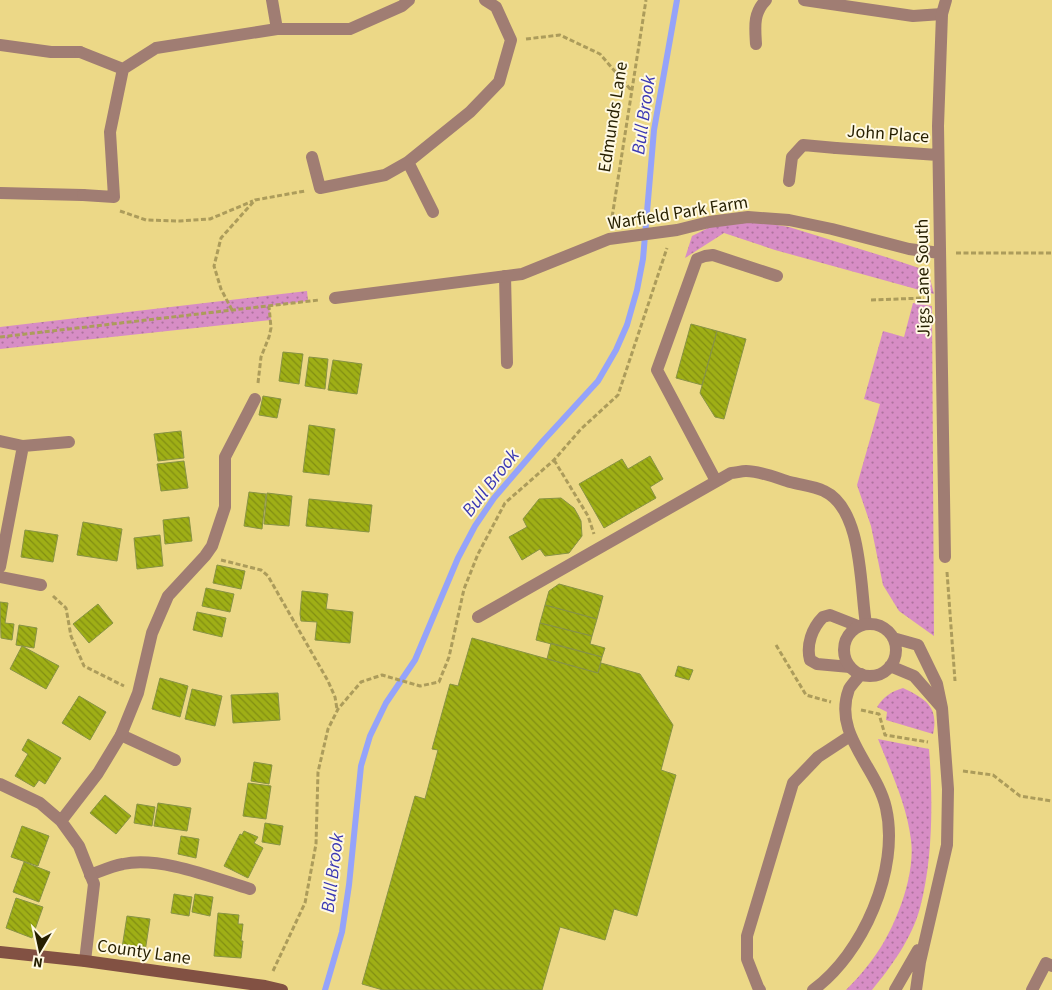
<svg xmlns="http://www.w3.org/2000/svg" width="1052" height="990" font-family="'Source Sans 3',sans-serif">
  <style>
    .grass { fill: url(#grass-dots) }
    .lines { fill: none; stroke-linecap: round; stroke-linejoin: round }
    .stream { stroke: #95a3fa; stroke-width: 6 }
    .building { fill: url(#building-back-hatch); stroke: #889344 }
    .path { stroke: #ac9c5b; stroke-width: 3; stroke-dasharray: 5 2.5; stroke-linecap: butt }
    .lane { stroke: #a07d73; stroke-width: 12 }
    .street { stroke: #a07d73; stroke-width: 12 }
    .secondary { stroke: #825143; stroke-width: 12 }
    .labels { text-anchor: middle; dominant-baseline: central; stroke-width: 4; stroke-linejoin: round; paint-order: stroke }
    .street-label { font-size: 18px; fill: #261f00; stroke: #fff9e2 }
    .water-label { font-size: 19px; font-style: italic; fill: #3b38b4; stroke: #fff9e2 }
  </style>
  <defs>
    <pattern id="grass-dots" width="8" height="8" patternUnits="userSpaceOnUse" patternTransform="scale(1.25)"><rect width="8" height="8" fill="#d78dc5"/><path d="M2 2h.1M6 6h.1" fill="none" stroke="#ae739e" stroke-width="1.8" stroke-linecap="round"/></pattern>
    <pattern id="building-back-hatch" width="6" height="6" patternUnits="userSpaceOnUse" patternTransform="scale(1.25)"><rect width="6" height="6" fill="#9faf16"/><path d="M-1 5l2 2M0 0l6 6M5-1l2 2" fill="none" stroke="#818e12"/></pattern>
  </defs>
  <rect width="100%" height="100%" fill="#ecd887"/>
  <!-- grass -->
  <path class="grass" d="M748 220 789 227 889 258 928 271 934 294 775 250 724 233 685 258 692 236 712 226Z
    M307 291 308 301 269 306 271 320 0 349V327Z
    M913 303 932 306 934 636 899 611 883 585 871 526 857 485 880 404 864 399 883 331 904 337Z
    M903 688C926 699 939 707 933 734L886 720 887 712 877 707C884 696 891 692 903 688Z
    M878 739 929 749C933 800 933 859 920 908 912 938 891 967 872 990H846C854 982 862 973 869 964 893 935 916 878 911 840 907 805 891 772 878 739Z"/>
  <g class="lines">
    <!-- stream -->
    <path class="stream" d="M325 990 342 932 349 885 361 766 370 736 386 703 415 660 458 558 475 526 494 498 543 441 598 381 616 350 627 325 637 290 643 259 654 130 677 0"/>
  </g>
  <!-- building -->
  <path class="building" d="M691 324 717 331 702 385 676 378Z
    M717 331 746 339 724 419 715 417 700 393Z
    M283 352 303 354 299 384 279 381Z
    M309 357 328 359 325 389 305 386Z
    M333 360 362 364 357 394 328 390Z
    M263 396 281 399 277 418 259 415Z
    M309 425 335 429 329 475 303 472Z
    M181 431 184 458 158 461 154 434Z
    M650 456 663 479 650 487 656 498 604 528 579 484 622 459 628 469Z
    M184 461 188 488 161 491 157 464Z
    M249 492 266 494 262 529 244 526Z
    M267 493 292 496 289 526 264 524Z
    M561 498 574 508 578 515 581 521 582 536 569 553 545 556 540 549 522 560 509 537 527 527 523 519 539 499Z
    M309 499 372 505 369 532 306 526Z
    M189 517 192 541 165 544 163 520Z
    M83 522 122 529 117 561 77 555Z
    M25 530 58 535 53 562 21 557Z
    M160 535 163 566 137 569 134 538Z
    M217 565 245 571 241 589 213 583Z
    M559 584 603 596 597 619 545 605 549 591Z
    M206 588 234 594 230 612 202 606Z
    M302 591 328 594 326 609 353 612 350 643 315 640 317 622 301 621 300 614Z
    M0 602 8 603 5 623 14 624 12 640 1 638Z
    M98 604 113 623 89 643 73 624Z
    M545 605 597 619 592 636 540 623Z
    M197 612 226 618 222 637 193 630Z
    M540 623 592 636 590 644 605 648 602 657 536 640Z
    M19 625 37 628 34 648 16 645Z
    M472 638 598 673 601 663 640 674 673 725 661 770 676 775 637 916 614 909 605 940 560 927 542 990H383L362 984 415 796 425 799 438 750 432 749 450 684 458 686Z
    M551 643 602 657 598 673 547 659Z
    M22 646 59 666 46 689 10 669Z
    M678 666 693 670 689 680 675 676Z
    M160 678 188 686 180 717 152 709Z
    M192 689 222 696 215 726 185 719Z
    M278 693 280 720 233 723 231 695Z
    M79 696 106 712 90 740 62 723Z
    M28 739 61 758 45 784 39 780 34 787 15 776 28 754 22 750Z
    M254 762 272 765 269 784 251 781Z
    M248 783 271 786 266 819 243 816Z
    M105 795 131 816 116 834 90 813Z
    M158 803 191 808 187 831 154 826Z
    M137 804 155 807 152 826 134 823Z
    M265 823 283 826 280 845 262 842Z
    M22 826 49 836 38 866 11 857Z
    M244 831 258 837 254 843 263 848 248 878 224 866 240 834 242 835Z
    M181 836 199 839 196 858 178 854Z
    M24 862 50 872 39 902 13 892Z
    M174 894 192 897 189 916 171 913Z
    M195 894 213 897 210 916 192 912Z
    M16 898 43 907 32 938 6 928Z
    M218 913 239 915 238 924H243L241 941H243L241 958 214 956Z
    M127 916 150 919 145 952 122 948Z"/>
  <g class="lines">
    <!-- path -->
    <path class="path" d="M526 39 560 35 600 54 631 90
      M120 211 146 220 180 221 210 219 253 201
      M611 224 646 0
      M956 253H1052
      M871 300 924 298
      M232 310 221 289 214 266 221 238 255 200 305 191
      M0 337 319 300
      M258 383 261 357 269 337 271 328 269 306
      M554 460 588 516 594 534
      M221 560 261 570 268 576 328 681 335 697 337 709
      M947 572 955 681
      M53 596 66 608 71 636 84 666 124 686
      M776 645 806 695 831 702
      M861 710 879 714 885 735 928 742
      M963 771 993 775 1020 796 1052 801
      M273 971 305 903 316 844 318 772 328 729 338 709 361 682 382 675 420 686 439 682 449 657 464 589 478 554 505 503 554 460 581 429 618 395 667 248"/>
    <!-- lane -->
    <path class="lane" d="M804 0 913 16 942 14
      M756 44C755 27 753 13 766 0
      M0 45 51 52H80
      M789 181 792 157 803 145 836 148
      M0 193 83 195
      M505 276 507 363
      M716 481 657 370 697 259 705 256 713 255 777 276
      M478 617 731 473C735 473 741 471 746 471 760 471 777 478 790 482 801 485 814 486 824 491 863 509 860 588 866 624
      M850 667 817 664 810 660C806 645 812 628 823 617L830 615 858 626
      M121 735 175 760
      M90 875C101 871 112 866 123 864 160 856 214 878 250 889
      M760 990 758 987 747 959V936L793 783 818 757 850 736
      M813 990C863 954 900 869 886 808 877 767 832 734 849 689 852 684 857 679 861 674"/>
    <!-- street -->
    <path class="street" d="M272 0 277 29
      M80 52 123 69
      M836 148 938 155
      M312 157 320 188 385 175 408 162 470 112 499 82 511 40 496 7 485 0
      M408 162 433 212
      M83 195 114 197 110 132 123 69 156 48 277 29H350L402 6 409 0
      M335 298 522 274 609 239 677 230 709 222 748 217 789 220 832 229 909 249 940 253
      M0 441 23 446
      M945 557 938 126 942 14 946 0
      M0 567 23 446 69 442
      M0 577 41 585
      M844 650a26 26 0 1 1 52 0a26 26 0 1 1-52 0Z
      M893 638 918 645 937 684 942 708 948 789 947 845 920 962 916 990
      M890 666 914 676 942 708
      M0 784 40 803 61 821 79 846 94 884 85 961
      M61 821 98 773 121 735 138 693 152 633 168 596 205 556 212 546 225 507V457L255 399
      M895 990 918 950
      M1032 990 1046 963 1052 966"/>
    <!-- secondary -->
    <path class="secondary" d="M0 952 85 961 265 986 282 990"/>
  </g>
  <g class="labels">
    <!-- street labels -->
    <g class="street-label">
      <text transform="translate(613 117) rotate(-81)">Edmunds Lane</text>
      <text transform="translate(888 134) rotate(4)">John Place</text>
      <text transform="translate(678 213) rotate(-9)">Warfield Park Farm</text>
      <text transform="translate(923 278) rotate(-91)">Jigs Lane South</text>
      <text transform="translate(144 952) rotate(8)">County Lane</text>
    </g>
    <!-- water labels -->
    <g class="water-label">
      <text transform="translate(644 115) rotate(-82)">Bull Brook</text>
      <text transform="translate(491 483) rotate(-52)">Bull Brook</text>
      <text transform="translate(333 873) rotate(-83)">Bull Brook</text>
    </g>
  </g>
  <!-- north arrow -->
  <g transform="translate(40 950) rotate(189)" stroke="#fff9e2" stroke-width="4" paint-order="stroke">
  <path d="M0-4L9 19L0 12L-9 19Z" fill="#261f00"/>
  <text y="-8" font-size="14" font-weight="bold" text-anchor="middle" fill="#261f00">N</text>
  </g>
</svg>
